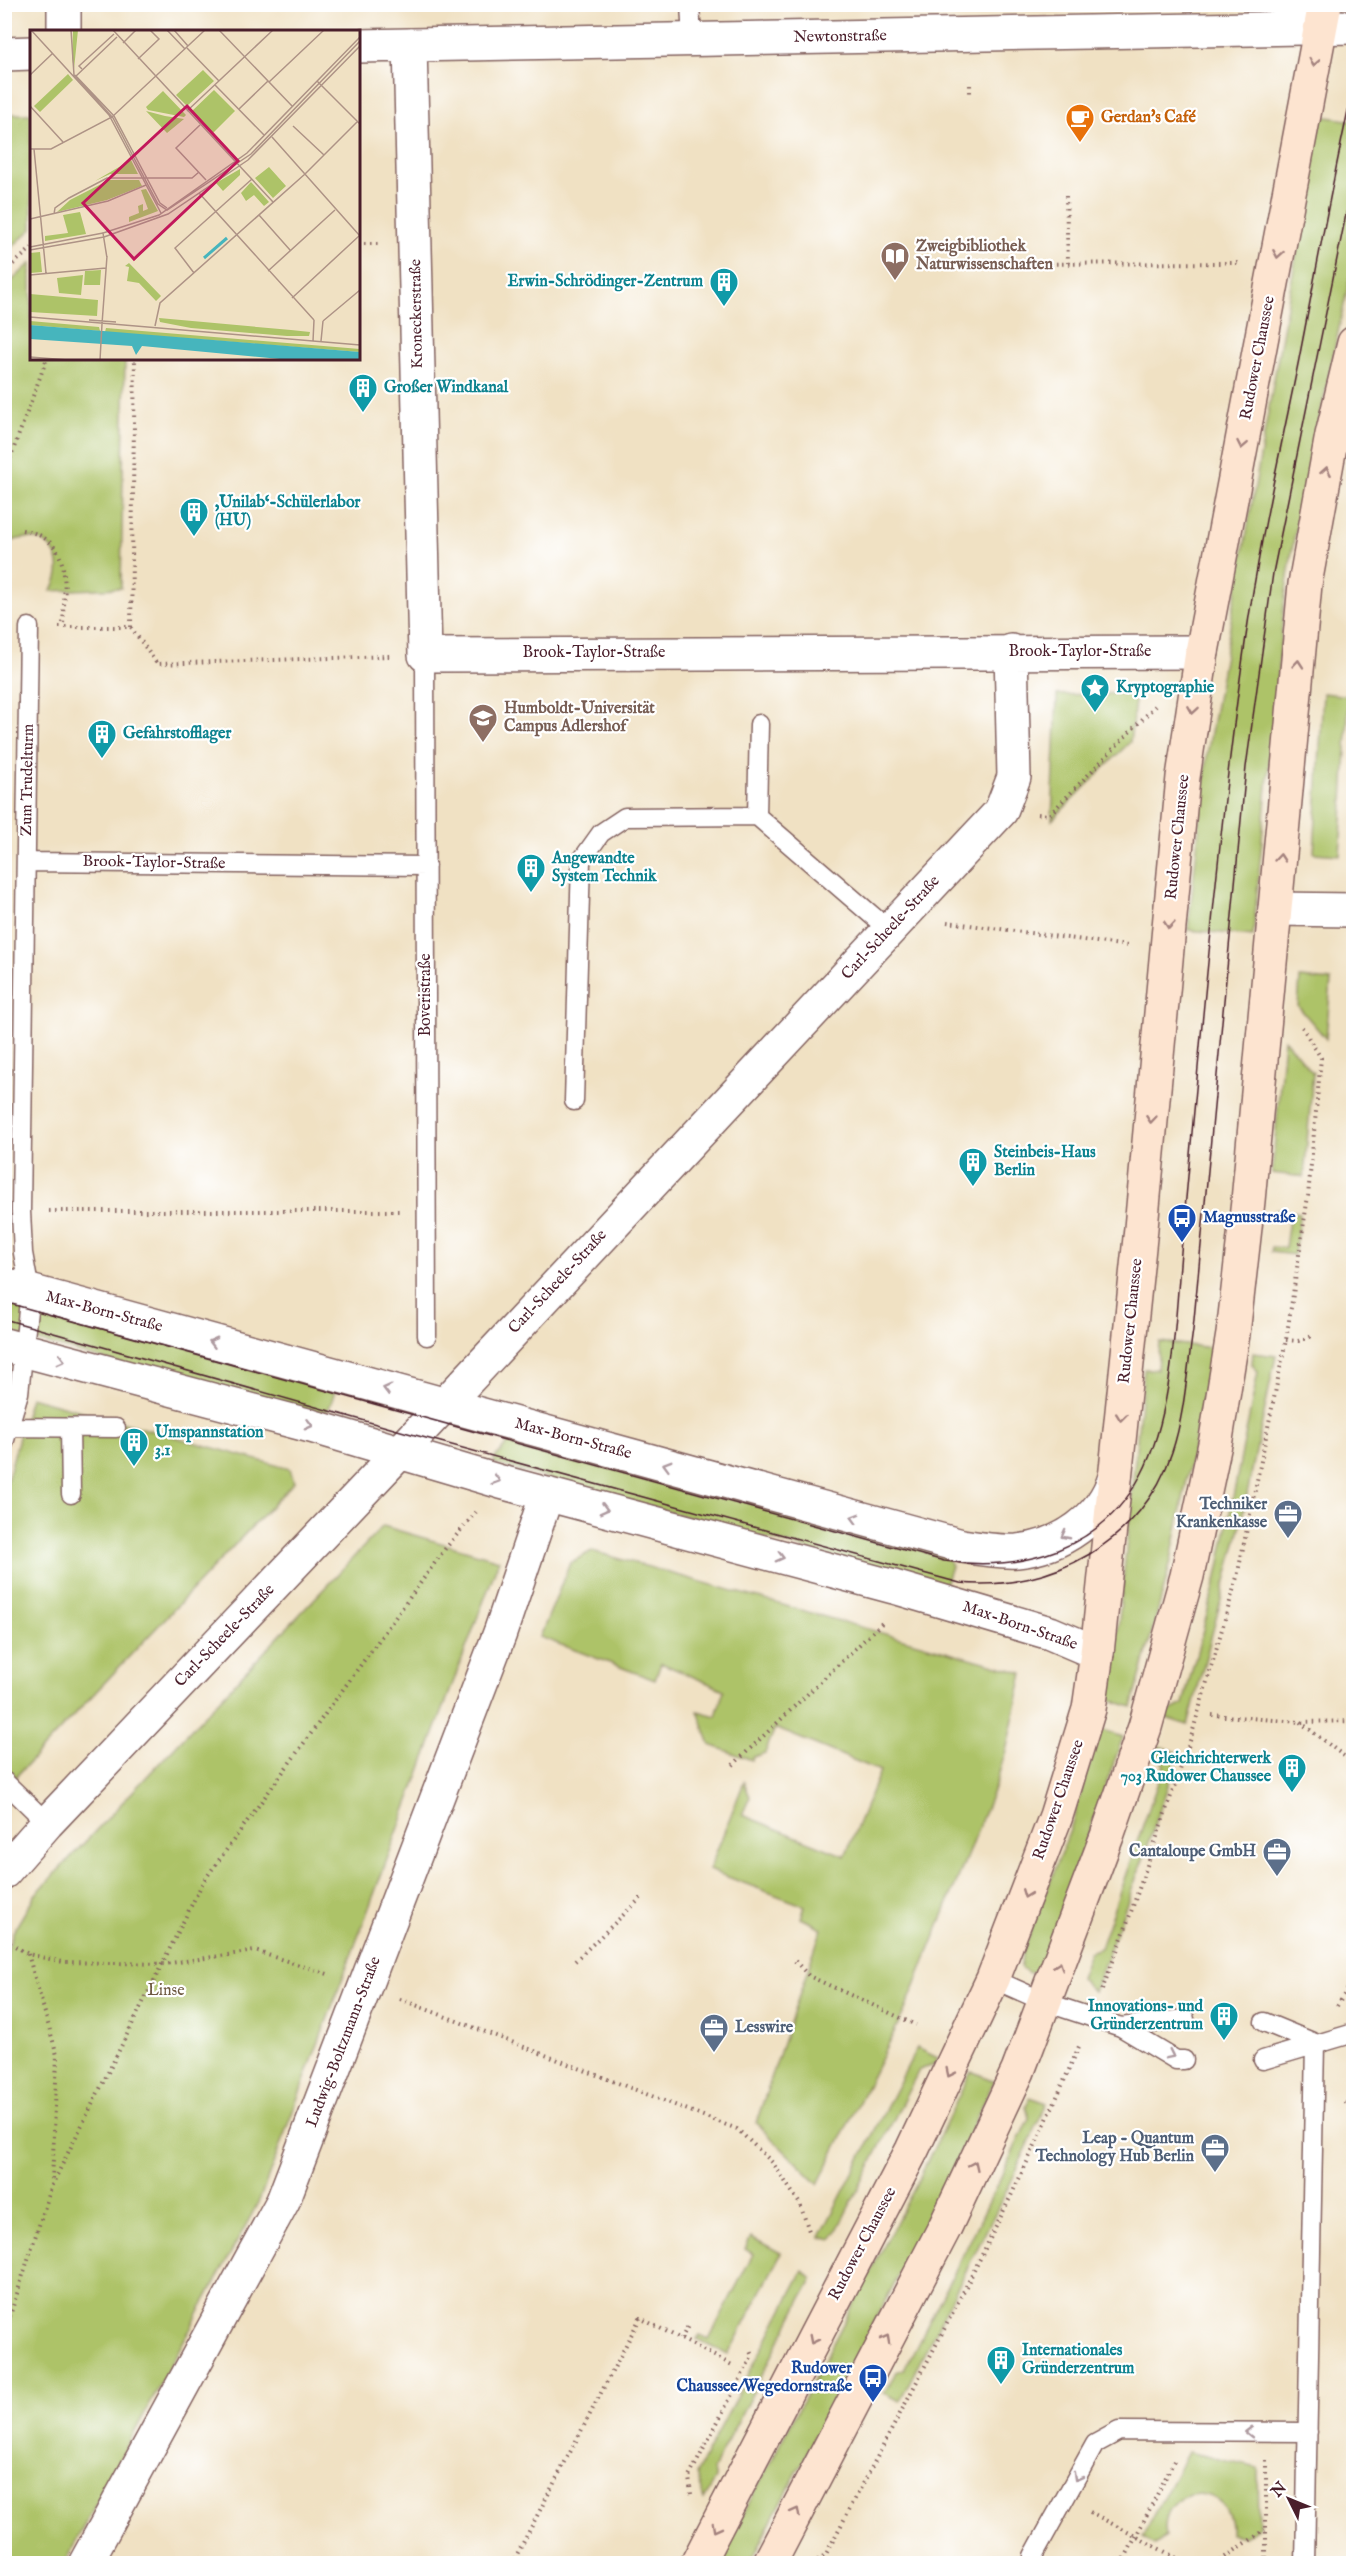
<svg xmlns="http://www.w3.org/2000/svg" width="1358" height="2568" font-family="'IM FELL English',serif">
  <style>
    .green { fill: #adc368; stroke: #7c714a; stroke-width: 1.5 }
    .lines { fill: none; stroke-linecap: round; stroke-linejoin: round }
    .lane-casing { stroke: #846360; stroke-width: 21 }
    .street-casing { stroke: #846360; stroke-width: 36 }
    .secondary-casing { stroke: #846360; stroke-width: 36 }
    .path { stroke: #846360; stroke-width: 4; stroke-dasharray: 1.5 4.5; stroke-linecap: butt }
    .lane { stroke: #fff; stroke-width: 18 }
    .street { stroke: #fff; stroke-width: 33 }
    .secondary { stroke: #fde4d0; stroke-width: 33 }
    .tram { stroke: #4a1f2b; stroke-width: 1.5 }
    .oneway { stroke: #a4827e }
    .oneway2 { stroke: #ae9aa0 }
    .labels { text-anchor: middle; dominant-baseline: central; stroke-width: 4.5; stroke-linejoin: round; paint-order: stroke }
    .street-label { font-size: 16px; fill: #4a1f2b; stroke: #fff }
    .food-label { font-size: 16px; font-weight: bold; fill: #c56008; stroke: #fff; text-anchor: start }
    .education-label { font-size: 16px; font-weight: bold; fill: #785e54; stroke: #fff; text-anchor: start }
    .culture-label { font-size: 16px; font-weight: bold; fill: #0d838f; stroke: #fff; text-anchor: start }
    .transit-label { font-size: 16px; font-weight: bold; fill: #164399; stroke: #fff; text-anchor: start }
    .service-label { font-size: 16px; font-weight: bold; fill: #4e5e75; stroke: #fff; text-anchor: end }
    .park-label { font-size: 16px; fill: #6d5840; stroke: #fff }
    .inset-river { fill: none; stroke: #46b5bd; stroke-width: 3 }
    .inset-road { fill: none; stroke: #ae9386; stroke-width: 1.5 }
    .view { fill: #c2185b; fill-opacity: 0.15; stroke: #c2185b; stroke-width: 3 }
    .inset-edge { fill: none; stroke: #4a1f2b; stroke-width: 3 }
  </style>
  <rect width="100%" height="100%" fill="#fff"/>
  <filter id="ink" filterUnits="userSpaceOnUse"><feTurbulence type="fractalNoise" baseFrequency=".0167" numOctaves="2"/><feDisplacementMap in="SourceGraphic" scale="12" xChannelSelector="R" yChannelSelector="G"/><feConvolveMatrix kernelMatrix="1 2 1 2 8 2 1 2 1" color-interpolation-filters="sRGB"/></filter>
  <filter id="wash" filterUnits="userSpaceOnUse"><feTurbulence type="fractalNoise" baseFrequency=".008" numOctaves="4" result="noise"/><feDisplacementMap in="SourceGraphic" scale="24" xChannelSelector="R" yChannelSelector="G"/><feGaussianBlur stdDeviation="1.35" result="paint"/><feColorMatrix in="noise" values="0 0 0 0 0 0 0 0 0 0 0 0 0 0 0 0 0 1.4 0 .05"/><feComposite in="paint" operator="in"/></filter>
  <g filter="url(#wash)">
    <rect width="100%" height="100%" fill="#f0e1c3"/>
    <!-- green -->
    <path class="green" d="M5 114H31L32 229 5 253Z
      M1321 116 1353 121V263L1294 538 1284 604 1253 936 1188 930 1207 755Z
      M31 263 32 358 125 359 121 588 51 591C74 556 39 523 5 545V287Z
      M1136 693 1130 742 1052 820 1057 695Z
      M1323 693 1349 696 1340 855 1314 853Z
      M1300 978 1331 981 1326 1039 1298 1006Z
      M1284 1039 1313 1073 1304 1177 1272 1173Z
      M1276 1210 1300 1213 1294 1255 1271 1252 1272 1247 1285 1248 1289 1219 1275 1217Z
      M4 1295 336 1386 331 1404 322 1420 5 1332Z
      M1159 1342 1213 1348 1170 1565 1132 1707 1107 1699 1119 1621 1144 1369H1157Z
      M1253 1353 1276 1356 1240 1528 1188 1725 1166 1718 1169 1711 1183 1704 1217 1577 1258 1372 1252 1364Z
      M30 1397 290 1469 294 1482 5 1788V1488Z
      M514 1436 947 1556 951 1566 944 1587 495 1464 494 1459Z
      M383 1526 499 1560 260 2199 64 2563H5L4 1962 13 1932 35 1895Z
      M592 1551 1023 1673 1007 1747 995 1786 906 2008 818 2184 756 2123 822 1928 801 1918 805 1906 709 1870 744 1782 750 1797 742 1815 845 1856 880 1771 775 1728 765 1753 753 1757 752 1760 710 1745 698 1711 716 1716 724 1690 661 1663 655 1680 540 1637 570 1563Z
      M1100 1729 1123 1737 1042 1965 1036 1972 1029 1973 1021 1967 1022 1954 1070 1830Z
      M1158 1746 1179 1753 1145 1854 1094 1992 1080 1978 1089 1952 1100 1948 1164 1765 1156 1752Z
      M917 2048 938 2058 934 2065 919 2070 832 2240 820 2237Z
      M971 2071 994 2081 941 2193 750 2563H721L718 2562 916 2185Z
      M1030 2097 1047 2103 1011 2182 900 2401 884 2393 896 2372 905 2369 973 2235 1029 2118 1026 2106Z
      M751 2237 781 2253 728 2355 697 2339 700 2335 709 2339 753 2254 745 2249Z
      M803 2271 812 2279 713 2469 716 2479 704 2500 696 2474Z
      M1188 2452 1258 2468 1259 2526 1244 2537 1231 2534C1235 2478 1156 2483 1166 2537L1154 2544 1142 2537Z"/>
  </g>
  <g filter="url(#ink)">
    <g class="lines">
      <!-- lane casing -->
      <g class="lane-casing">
        <path id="lane" d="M690 4 692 40
          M425 655 427 1336
          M757 816 759 724
          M26 862 426 866
          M574 1101 581 861 601 833 625 817 757 816 889 930
          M9 1427 116 1428
          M70 1428 71 1494
          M4 1443 19 1393 30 1292 23 1253 21 1211 29 627
          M4 1781 47 1823
          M993 1979 1045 2002 1121 2027 1176 2060H1184
          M1264 2022 1315 2043
          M1121 2027 1185 2019
          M1263 2060 1354 2033
          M1033 2564V2556L1095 2444 1119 2431 1308 2432
          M1305 2564 1315 2043"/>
      </g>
      <!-- street casing -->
      <g class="street-casing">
        <path id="street" d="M64 4V32
          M410 45 425 655 1202 652
          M358 46 1354 27
          M4 54 32 53
          M1275 909 1354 910
          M4 1284 962 1546C980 1549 999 1552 1017 1551 1061 1547 1102 1519 1115 1477
          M4 1345 311 1426 501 1482 894 1587 1050 1633 1097 1653
          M4 1872 47 1823 401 1451 1001 811 1014 777 1011 651
          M85 2564 283 2201 500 1633 547 1494"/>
      </g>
      <!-- secondary casing -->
      <g class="secondary-casing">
        <path id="secondary" d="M697 2564 912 2150 993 1979 1056 1816 1089 1709 1097 1653 1141 1228 1183 777 1202 652 1325 4
          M769 2564 945 2227 1018 2071 1107 1836 1145 1727 1187 1576 1216 1439 1233 1334 1248 1201 1305 584 1332 435 1354 343"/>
      </g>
      <!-- path -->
      <path class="path" d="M970 85V93
        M1066 196 1068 263
        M358 244H379
        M996 264 1238 263
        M4 272 32 248
        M4 475 47 358
        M22 530C75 539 64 586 63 627
        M59 627H131L157 664 390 656
        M131 627 135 358
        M1038 814 1049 815 1155 706
        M947 922 1128 946
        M49 1211H399
        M1286 1340 1298 1341 1313 1336
        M1212 1715 1299 1722 1354 1721
        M1300 1722 1349 1760 1354 1790
        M733 1765 882 1623
        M5 1940 28 1954 63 1962 164 1964 255 1951 331 1975
        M28 1954 57 2055 52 2183
        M575 1961 641 1898
        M795 1961 809 1976 916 2025
        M1102 1990 1123 1935 1190 1741 1237 1577 1286 1340 1308 1196 1321 1058 1302 1027
        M400 1999 737 2129 773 2163 800 2204 810 2234
        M1337 2006 1349 1987 1353 1915
        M1345 2102 1354 2109
        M4 2334 52 2185 203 1882 445 1549 476 1512
        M681 2339 689 2324
        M1266 2460V2564
        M691 2494 689 2477 752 2356 750 2351
        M1090 2512 1188 2564
        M512 2564 640 2318 732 2365
        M813 2564 826 2554C914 2386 1006 2219 1080 2044
        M1122 2564 1174 2461
        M1215 2564 1265 2530"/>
      <!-- lane -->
      <use href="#lane" class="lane"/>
      <!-- street -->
      <use href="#street" class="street"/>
      <!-- secondary -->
      <use href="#secondary" class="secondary"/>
      <!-- tram -->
      <path class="tram" d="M4 1302 944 1561C1023 1572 1101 1550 1141 1475 1175 1412 1175 1312 1182 1241 1197 1082 1210 923 1229 765 1237 700 1245 633 1257 569 1269 498 1285 429 1299 359 1317 267 1333 175 1354 84
        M4 1319 415 1435 960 1583C1051 1592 1143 1541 1172 1452 1185 1413 1187 1370 1193 1330L1246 767 1273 573 1354 175"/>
    </g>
    <!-- one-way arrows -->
    <defs><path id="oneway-chevron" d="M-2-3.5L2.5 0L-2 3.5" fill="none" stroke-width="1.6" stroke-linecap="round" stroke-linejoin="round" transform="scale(1.5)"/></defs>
    <g class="oneway">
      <use href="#oneway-chevron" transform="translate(1314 62) rotate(102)"/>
      <use href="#oneway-chevron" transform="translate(1278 254) rotate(100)"/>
      <use href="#oneway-chevron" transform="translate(1242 445) rotate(101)"/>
      <use href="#oneway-chevron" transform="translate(1326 471) rotate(-80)"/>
      <use href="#oneway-chevron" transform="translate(1298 664) rotate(-85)"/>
      <use href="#oneway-chevron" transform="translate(1193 710) rotate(99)"/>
      <use href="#oneway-chevron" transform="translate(1280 858) rotate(-85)"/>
      <use href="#oneway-chevron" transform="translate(1169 925) rotate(95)"/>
      <use href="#oneway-chevron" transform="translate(1151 1119) rotate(95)"/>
      <use href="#oneway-chevron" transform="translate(1121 1417) rotate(96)"/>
      <use href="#oneway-chevron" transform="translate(1026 1894) rotate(111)"/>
      <use href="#oneway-chevron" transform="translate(1059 1966) rotate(-69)"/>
      <use href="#oneway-chevron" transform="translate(950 2073) rotate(116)"/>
      <use href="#oneway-chevron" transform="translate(974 2165) rotate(-65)"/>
      <use href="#oneway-chevron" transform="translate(886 2339) rotate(-62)"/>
      <use href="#oneway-chevron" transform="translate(813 2340) rotate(117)"/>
      <use href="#oneway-chevron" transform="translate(796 2512) rotate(-62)"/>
      <use href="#oneway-chevron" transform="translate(716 2528) rotate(118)"/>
    </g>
    <g class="oneway2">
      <use href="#oneway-chevron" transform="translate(213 1342) rotate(-165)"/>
      <use href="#oneway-chevron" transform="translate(61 1360) rotate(15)"/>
      <use href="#oneway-chevron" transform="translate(387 1389) rotate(-165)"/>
      <use href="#oneway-chevron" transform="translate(309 1425) rotate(15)"/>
      <use href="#oneway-chevron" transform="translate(667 1465) rotate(-164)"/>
      <use href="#oneway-chevron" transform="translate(496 1480) rotate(17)"/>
      <use href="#oneway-chevron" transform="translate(604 1509) rotate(15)"/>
      <use href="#oneway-chevron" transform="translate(855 1518) rotate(-164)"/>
      <use href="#oneway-chevron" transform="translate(1065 1535) rotate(152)"/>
      <use href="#oneway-chevron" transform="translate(780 1557) rotate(15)"/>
      <use href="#oneway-chevron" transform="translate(1170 2055) rotate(26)"/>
      <use href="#oneway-chevron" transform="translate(1249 2432) rotate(-180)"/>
      <use href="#oneway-chevron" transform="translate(1077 2477) rotate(119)"/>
    </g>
  </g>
  <!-- icons -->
  <defs>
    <g id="cafe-pin" transform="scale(1.5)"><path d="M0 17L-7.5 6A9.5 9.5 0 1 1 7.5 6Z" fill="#e8710a" stroke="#fff"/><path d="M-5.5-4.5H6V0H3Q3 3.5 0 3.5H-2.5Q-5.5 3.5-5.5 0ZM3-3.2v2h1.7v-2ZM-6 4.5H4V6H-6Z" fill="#fff"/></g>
    <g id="library-pin" transform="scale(1.5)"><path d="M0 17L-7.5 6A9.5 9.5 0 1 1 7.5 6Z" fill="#8d6e63" stroke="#fff"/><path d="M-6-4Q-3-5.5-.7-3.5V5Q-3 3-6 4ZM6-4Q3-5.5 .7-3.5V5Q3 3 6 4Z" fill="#fff"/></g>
    <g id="building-pin" transform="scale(1.5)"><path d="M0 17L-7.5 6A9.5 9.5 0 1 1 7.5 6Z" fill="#0f9aa8" stroke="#fff"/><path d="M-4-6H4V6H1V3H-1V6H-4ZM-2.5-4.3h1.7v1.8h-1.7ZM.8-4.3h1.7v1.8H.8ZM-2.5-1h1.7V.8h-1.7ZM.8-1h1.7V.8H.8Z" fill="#fff"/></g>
    <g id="sight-pin" transform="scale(1.5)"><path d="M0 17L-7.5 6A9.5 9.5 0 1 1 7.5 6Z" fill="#0f9aa8" stroke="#fff"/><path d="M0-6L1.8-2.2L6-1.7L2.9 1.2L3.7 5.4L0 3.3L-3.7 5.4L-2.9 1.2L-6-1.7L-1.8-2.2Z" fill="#fff"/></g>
    <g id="university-pin" transform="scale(1.5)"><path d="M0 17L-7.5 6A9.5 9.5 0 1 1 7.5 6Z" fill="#8d6e63" stroke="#fff"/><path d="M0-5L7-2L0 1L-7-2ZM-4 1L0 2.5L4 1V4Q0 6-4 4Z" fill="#fff"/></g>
    <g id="bus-pin" transform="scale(1.5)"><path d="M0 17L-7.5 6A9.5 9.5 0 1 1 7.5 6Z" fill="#1a4fb4" stroke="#fff"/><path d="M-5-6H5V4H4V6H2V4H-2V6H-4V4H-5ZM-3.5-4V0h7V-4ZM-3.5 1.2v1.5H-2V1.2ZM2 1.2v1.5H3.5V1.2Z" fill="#fff"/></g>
    <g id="office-pin" transform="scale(1.5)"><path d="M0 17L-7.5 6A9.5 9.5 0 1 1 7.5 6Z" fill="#5c6f8a" stroke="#fff"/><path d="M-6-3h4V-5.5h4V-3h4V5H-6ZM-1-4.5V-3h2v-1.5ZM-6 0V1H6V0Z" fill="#fff"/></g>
  </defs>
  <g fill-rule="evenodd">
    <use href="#cafe-pin" x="1080" y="118"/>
    <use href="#library-pin" x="895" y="256"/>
    <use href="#building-pin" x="724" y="282"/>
    <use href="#building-pin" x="363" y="388"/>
    <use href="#building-pin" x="194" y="512"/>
    <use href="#sight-pin" x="1095" y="688"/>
    <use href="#university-pin" x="483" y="718"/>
    <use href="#building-pin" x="102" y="734"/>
    <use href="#building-pin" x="531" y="868"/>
    <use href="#building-pin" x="973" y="1162"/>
    <use href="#bus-pin" x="1182" y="1218"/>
    <use href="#building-pin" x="134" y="1442"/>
    <use href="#office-pin" x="1288" y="1514"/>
    <use href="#building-pin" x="1292" y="1768"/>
    <use href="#office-pin" x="1277" y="1852"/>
    <use href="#building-pin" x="1224" y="2016"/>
    <use href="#office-pin" x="714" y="2028"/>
    <use href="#office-pin" x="1215" y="2148"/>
    <use href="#building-pin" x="1001" y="2360"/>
    <use href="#bus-pin" x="873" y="2378"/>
  </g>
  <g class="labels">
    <!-- street labels -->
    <g class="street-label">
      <text transform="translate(840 37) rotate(-1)">Newtonstraße</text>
      <text transform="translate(417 314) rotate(-91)">Kroneckerstraße</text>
      <text transform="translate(1258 358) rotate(-79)">Rudower Chaussee</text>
      <text x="1080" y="652">Brook-Taylor-Straße</text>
      <text x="594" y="653">Brook-Taylor-Straße</text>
      <text transform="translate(28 780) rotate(-89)">Zum Trudelturm</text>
      <text transform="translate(1178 837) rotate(-84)">Rudower Chaussee</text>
      <text transform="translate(154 863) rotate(1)">Brook-Taylor-Straße</text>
      <text transform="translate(891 928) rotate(-47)">Carl-Scheele-Straße</text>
      <text transform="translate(426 995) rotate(-90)">Boveristraße</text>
      <text transform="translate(558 1282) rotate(-47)">Carl-Scheele-Straße</text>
      <text transform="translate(104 1312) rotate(15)">Max-Born-Straße</text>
      <text transform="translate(1131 1321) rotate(-84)">Rudower Chaussee</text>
      <text transform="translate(573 1439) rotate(15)">Max-Born-Straße</text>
      <text transform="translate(1020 1626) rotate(19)">Max-Born-Straße</text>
      <text transform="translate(225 1636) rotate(-46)">Carl-Scheele-Straße</text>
      <text transform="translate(1059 1800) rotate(-71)">Rudower Chaussee</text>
      <text transform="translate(344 2042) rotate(-69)">Ludwig-Boltzmann-Straße</text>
      <text transform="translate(863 2244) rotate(-62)">Rudower Chaussee</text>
    </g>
    <!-- food labels -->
    <g class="food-label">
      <text x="1101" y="118">Gerdan's Café</text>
    </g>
    <!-- education labels -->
    <g class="education-label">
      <text x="916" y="247">Zweigbibliothek<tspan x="916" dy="18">Naturwissenschaften</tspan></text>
      <text x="504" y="709">Humboldt-Universität<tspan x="504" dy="18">Campus Adlershof</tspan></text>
    </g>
    <!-- culture labels -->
    <g class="culture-label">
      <text x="703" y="282" text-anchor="end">Erwin-Schrödinger-Zentrum</text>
      <text x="384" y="388">Großer Windkanal</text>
      <text x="215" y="503">‚Unilab‘-Schülerlabor<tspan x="215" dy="18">(HU)</tspan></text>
      <text x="1116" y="688">Kryptographie</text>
      <text x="123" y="734">Gefahrstofflager</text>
      <text x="552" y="859">Angewandte<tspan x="552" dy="18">System Technik</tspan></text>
      <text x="994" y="1153">Steinbeis-Haus<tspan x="994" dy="18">Berlin</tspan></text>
      <text x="155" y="1433">Umspannstation<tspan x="155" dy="18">3.1</tspan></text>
      <text x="1271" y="1759" text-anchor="end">Gleichrichterwerk<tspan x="1271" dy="18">703 Rudower Chaussee</tspan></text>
      <text x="1203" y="2007" text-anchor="end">Innovations- und<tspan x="1203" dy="18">Gründerzentrum</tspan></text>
      <text x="1022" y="2351">Internationales<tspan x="1022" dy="18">Gründerzentrum</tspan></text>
    </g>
    <!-- transit labels -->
    <g class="transit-label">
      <text x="1203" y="1218">Magnusstraße</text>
      <text x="852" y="2369" text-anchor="end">Rudower<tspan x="852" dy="18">Chaussee/Wegedornstraße</tspan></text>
    </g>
    <!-- service labels -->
    <g class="service-label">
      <text x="1267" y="1505">Techniker<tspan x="1267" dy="18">Krankenkasse</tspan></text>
      <text x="1256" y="1852">Cantaloupe GmbH</text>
      <text x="735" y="2028" text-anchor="start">Lesswire</text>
      <text x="1194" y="2139">Leap - Quantum<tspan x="1194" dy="18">Technology Hub Berlin</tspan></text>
    </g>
    <!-- park labels -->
    <g class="park-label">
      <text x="166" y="1991">Linse</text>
    </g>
  </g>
  <!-- overview -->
  <g transform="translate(30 30)">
    <rect width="330" height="330" fill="#f0e1c3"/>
    <path d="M43 0H48L44 39 42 28ZM173 40 184 51 157 76 146 65ZM38 44 43 50 10 82 4 76ZM184 60 205 81 183 103 162 81ZM133 61 156 85 154 87 118 80 116 77ZM116 81 135 86 154 89 137 103ZM101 130 108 144H80L65 151ZM239 137 256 156 243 168 225 148ZM210 139V145L193 161 186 153ZM79 150H109L112 156 77 170 27 182 40 170ZM221 152 239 172 234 176 224 165 216 171 211 163ZM116 159 128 181 99 192V187L109 183 108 176 113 174V181L118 179 111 160ZM50 182 56 204 15 211V206L38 203 33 185ZM10 222 12 242 0 243V223ZM99 233 131 266 126 271 109 253 97 251 99 237 95 236ZM71 240 70 255H54L55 241ZM53 245 51 265 29 263 27 248ZM0 264 68 270 67 286 0 282ZM129 288 261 300 280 302 279 306H257L161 298 130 292ZM0 291 69 297 70 301 0 295ZM76 298 330 319V322L75 302Z" fill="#adc368"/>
    <path d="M0 295 330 322V330H260L112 316 106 325 102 316 0 309Z" fill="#46b5bd"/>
    <path class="inset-river" d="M174 228 197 208"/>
    <path class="inset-road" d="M1 0 79 85 131 183M41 0 44 45 83 88 128 174 137 180 221 124 330 11M83 0 243 172M137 0 155 19M144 0 158 16M189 0 263 77M93 13 106 0M157 18 189 51M108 29 129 9 120 0M52 39 49 36 84 4M0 45 23 23M45 45 84 86 130 173 137 178M45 47 87 7M287 51 330 94M239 52 294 0M185 55 234 105M0 76 33 112M209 79 238 51M157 81 243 0M170 95 146 118 176 150M263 96 294 125M242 107 330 206M0 119H21L82 87 175 0M4 119 16 243M169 163 284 290M24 184 25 178 39 168 77 148H162L169 142M229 185 260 220M0 189 78 171 116 155M74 207 138 184 218 130 330 16M0 217 73 203M0 220 74 207M77 228 73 203 129 185 217 123 330 7M238 241 305 180M164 243 145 218 222 149M0 245 76 238M262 268 329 206M0 287 330 315M59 290 86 292M293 291 330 260M72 294 77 226M125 296 130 273 275 144 328 91M283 311 284 290M291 311 293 291M0 327 38 330M70 330 72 294"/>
    <path class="view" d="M157 76 208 131 104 229 53 173Z"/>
    <rect width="330" height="330" class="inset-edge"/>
  </g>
  <!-- margin -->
  <rect width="1358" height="2568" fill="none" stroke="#fff" stroke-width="24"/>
  <!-- north arrow -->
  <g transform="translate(1289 2499) rotate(313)" stroke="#ffffff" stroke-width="4.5" paint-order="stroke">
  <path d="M0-4.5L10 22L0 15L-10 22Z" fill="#4a1f2b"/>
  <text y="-9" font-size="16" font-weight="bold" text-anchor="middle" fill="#4a1f2b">N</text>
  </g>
</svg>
